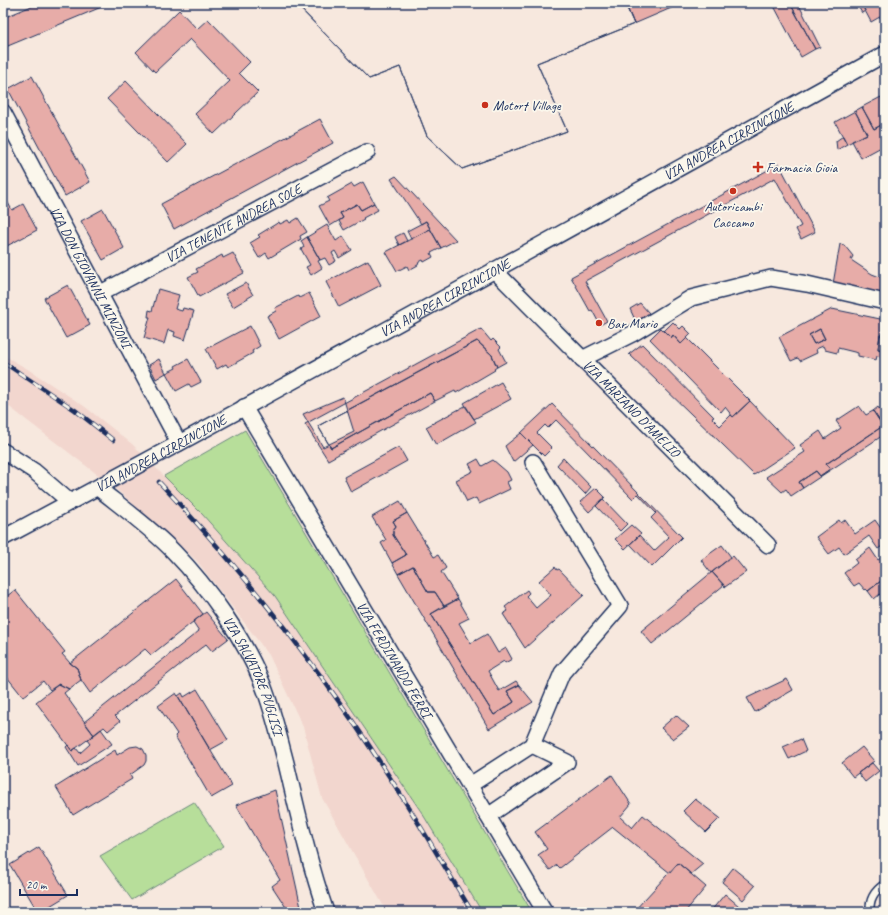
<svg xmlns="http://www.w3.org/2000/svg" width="888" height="915" font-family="Caveat,sans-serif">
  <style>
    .built { fill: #f2d6ce }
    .green { fill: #b7de9a; stroke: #69867c }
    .building { fill: #e7aca8; stroke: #1b2f5e; fill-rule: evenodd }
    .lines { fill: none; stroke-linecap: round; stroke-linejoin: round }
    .service-casing { stroke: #1b2f5e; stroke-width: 10 }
    .minor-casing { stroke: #1b2f5e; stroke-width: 18 }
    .service { stroke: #fbf7ec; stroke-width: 7 }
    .minor { stroke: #fbf7ec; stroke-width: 15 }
    .rail-casing { stroke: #1b2f5e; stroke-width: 4.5 }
    .rail { stroke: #fbf7ec; stroke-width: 3; stroke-dasharray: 9; stroke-linecap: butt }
    .poi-dot { fill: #c8321e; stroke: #fbf7ec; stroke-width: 1.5 }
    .labels { text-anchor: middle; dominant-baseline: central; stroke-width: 3.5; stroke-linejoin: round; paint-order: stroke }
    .poi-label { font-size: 14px; fill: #1b2f5e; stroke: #fbf7ec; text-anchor: start }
    .street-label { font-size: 14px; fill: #1b2f5e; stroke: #fbf7ec }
  </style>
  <rect width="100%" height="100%" fill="#f7e8de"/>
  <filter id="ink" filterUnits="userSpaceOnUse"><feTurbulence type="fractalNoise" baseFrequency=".025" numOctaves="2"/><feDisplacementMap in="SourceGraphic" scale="8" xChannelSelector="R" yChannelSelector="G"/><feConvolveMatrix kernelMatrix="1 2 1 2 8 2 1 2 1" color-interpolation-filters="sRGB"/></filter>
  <g filter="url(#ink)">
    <!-- built -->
    <path class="built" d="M3 355 26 368 84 406 132 444 202 514 275 596 422 813 482 912H387L322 798 303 727 269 655 197 561 115 488 3 402Z"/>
    <!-- green -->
    <path class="green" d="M245 430 532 912H482L422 813 275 596 202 514 164 476Z
      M194 802 224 846 132 900 100 856Z"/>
    <!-- building -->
    <path class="building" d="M39 3H111L3 48V18Z
      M295 3H625L634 24 537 63 567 131 462 169 427 136 400 67 369 79Z
      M295 3H625L634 24 537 63 567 131 462 169 427 136 400 67 369 79Z
      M625 3H683L634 24Z
      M780 3H790L815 49 801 57 774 6Z
      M790 3H798L820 47 815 49Z
      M861 3H885V14L871 22Z
      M862 5 865 11 862 13 859 8Z
      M179 10 197 29 208 19 250 62 239 73 258 92 214 134 195 114 230 81 190 39 155 72 136 52Z
      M32 76 90 182 65 196 8 89Z
      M126 81 187 144 168 162 107 99Z
      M881 97 885 104V123L874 129 862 107Z
      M862 107 874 129 885 123V145L861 158 852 141 867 134 855 111Z
      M855 111 867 134 847 144 835 122Z
      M320 119 333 143 174 229 161 204Z
      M843 136 847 144 837 150 836 141Z
      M779 164 815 232 801 239 796 229 801 226 775 178 585 281 607 321 600 325 592 310 590 311 571 277Z
      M396 176 456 240 441 248 426 221 421 224 391 179Z
      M363 182 374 203 361 210 357 204 340 213 343 218 330 226 319 206 329 201 327 198 352 184 354 187Z
      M3 194 12 210 23 204 37 230 3 248Z
      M885 201V212L881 204Z
      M374 203 378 210 363 218 364 219 344 230 339 221 343 218 340 213 357 204 361 210Z
      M103 209 124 248 103 260 81 221Z
      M298 218 307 232 300 236 301 239 269 258 266 253 259 258 250 243 260 237 258 235 279 222 280 224 288 220 290 223Z
      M426 221 430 229 411 239 407 231Z
      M327 225 336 241 343 236 352 250 339 258 335 251 332 253 336 261 329 265 325 258 320 260 307 237Z
      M430 229 441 248 431 253 433 257 424 262 423 260 419 262 418 265 409 270 407 266 397 271 386 252Z
      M403 233 407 241 399 245 395 237Z
      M307 237 320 260 318 261 322 268 311 275 306 267 310 265 301 249 304 247 301 241Z
      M840 244 844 245 853 256 851 260 872 274 885 279V295L833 284Z
      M233 253 244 273 199 297 188 277 198 272 196 269 222 255 223 258Z
      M368 260 381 285 339 307 326 282Z
      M246 283 253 295 233 307 225 294Z
      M68 285 90 325 66 338 44 298Z
      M158 289 179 295 175 309 182 311 183 308 194 311 185 340 174 336 175 332 168 330 164 344 144 338 150 317H148L149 310 152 311Z
      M309 293 321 316 279 339 267 316 276 311 275 308 298 296 299 298Z
      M640 303 649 313 636 322 630 309Z
      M832 309 885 320V335H880L878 349 885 350V363L884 362 885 358 877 356 876 360 858 356V353L838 348 837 353 825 350 823 346 816 349 817 353 800 361 798 358 791 361 779 337ZM820 329 825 339 814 344 809 335Z
      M673 322 680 329 683 326 691 334 681 344 673 335 671 338 664 331Z
      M250 326 260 346 252 351 253 353 228 367 226 364 217 369 206 349Z
      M661 328 671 338 673 335 681 344 687 338 750 401 733 417 725 407 721 412 650 339Z
      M481 329 491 341 493 339 501 347 499 349 506 362 497 367 492 355 477 341 318 426 331 448 430 393 435 401 328 460 305 424Z
      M820 329 825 339 814 344 809 335Z
      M880 335H885V350L878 349Z
      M477 341 492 355 497 367 494 369 495 370 456 393 455 391 435 401 430 393 331 448 318 426Z
      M642 344 714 417 712 418 720 426 731 415 733 417 750 401 795 448 754 475 629 354Z
      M159 359 166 373 156 379 149 365Z
      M188 359 201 382 191 387 189 384 176 391 166 373 176 368 175 366Z
      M501 382 511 399 474 419 464 403Z
      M343 397 354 432 323 447 303 414Z
      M552 404 682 537 652 567 630 544 639 535 654 551 669 537 651 518 656 513 638 494 633 499 556 420 548 428 545 425 537 433 552 448 544 456 521 433Z
      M465 406 476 422 436 445 426 427Z
      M859 406 866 415 873 411 883 426 826 464 830 469 820 476 816 471 799 482 803 488 791 496 786 489 782 492 766 477 805 452 800 445 820 431 825 439 841 428 836 421Z
      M878 407 885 418V434L803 488 799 482 816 471 820 476 830 469 826 464 883 426 873 411Z
      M521 433 533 445 513 462 505 446Z
      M399 447 407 461 351 492 344 477Z
      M563 458 591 487 585 494 557 465Z
      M478 459 482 466 493 460 507 472 511 480 507 482 510 489 479 504 476 498 467 502 456 480 473 471 469 464Z
      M596 488 605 497 589 512 580 502Z
      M603 499 627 524 620 531 596 506Z
      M400 501 407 513 393 521 396 526 393 530V535L406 555 392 563 381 543 386 540 372 517Z
      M407 513 434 557 438 555 446 568 441 572 458 599 444 606 435 592H428L413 566 398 574 392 563 406 555 393 535V530L396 526 393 521Z
      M839 520 841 523 845 520 855 534 875 520 885 534V544L878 549 869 536 844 554 839 547 829 554 816 537Z
      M631 525 641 534 625 549 615 539Z
      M722 545 731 557 711 573 701 560Z
      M870 548 878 560 884 556 883 554 885 553V578L868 591 866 589 865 590 859 583 854 586 844 573 857 563 855 560Z
      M733 556 746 572 725 587 712 572Z
      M413 566 428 592H435L444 606 431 614 494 715 514 702 507 691 519 685 533 702 489 729 398 574Z
      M555 567 557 570 559 569 584 595 525 648 503 614 508 611 505 607 527 590 529 593 526 596 536 608 551 595 539 581Z
      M712 572 724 585 652 644 641 631Z
      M885 578V590L874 599 868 591Z
      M176 579 203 614 151 655 145 649 90 693 81 680 77 668 70 663Z
      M15 590 65 652 62 654 70 663 77 668 81 680 69 689 59 684 50 690 43 681 23 697 3 672V599Z
      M458 599 469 618 459 623 471 643 487 634 498 653 506 648 512 659 505 663 504 661 488 671 499 691 516 681 519 685 507 691 514 702 494 715 431 614Z
      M206 612 228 639 212 651 206 644 115 716 120 721 108 731 104 727 94 735 84 722 199 631 193 622Z
      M787 679 793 690 755 712 747 698Z
      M59 684 69 689 64 693 94 735 72 751 36 702Z
      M197 689 228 740 210 750 178 696 182 693 184 697Z
      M176 693 232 786 211 798 175 736 177 734 158 706Z
      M676 715 689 727 673 739 661 728Z
      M101 729 112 744 78 766 66 747 68 745 72 751 76 748 80 753 90 744 87 740Z
      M801 739 806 751 789 759 783 747Z
      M137 746 143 749 146 755V761L144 765 130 775 132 779 73 815 56 787 115 750 117 755 130 747Z
      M862 747 874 761 853 777 842 763Z
      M872 763 879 771 865 782 858 773Z
      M612 775 631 804 620 817 632 828 643 815 703 864 691 874 678 863 670 873 613 827 560 868 557 865 550 870 538 855 547 849 535 832Z
      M275 790 302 912H289L272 886 280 880 236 805Z
      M695 799 720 818 706 832 683 811Z
      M39 847 68 895 40 912H38L10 865Z
      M678 863 706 887 685 912H633Z
      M733 868 755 886 743 900 722 882Z
      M725 894 746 912H710Z"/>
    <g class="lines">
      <!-- service casing -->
      <g class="service-casing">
        <path id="service" d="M870 912C869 899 874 891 885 884"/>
      </g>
      <!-- minor casing -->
      <g class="minor-casing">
        <g id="minor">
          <path id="s1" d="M3 112 179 443"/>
          <path id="s2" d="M494 270 768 545"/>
          <path id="s3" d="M99 294 367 152"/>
          <path d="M582 359 632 334 691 298 771 278 807 284 885 302"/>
          <path id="s4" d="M244 407 545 912"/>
          <path d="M3 451 34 471 70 502"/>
          <path id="s5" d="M98 488C123 508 151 528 174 552 208 587 245 639 263 685 273 710 279 737 286 763 298 813 309 863 326 912"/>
          <path id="s6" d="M3 538C299 380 592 216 885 54"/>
          <path d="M470 785 532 745 562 673 620 606 533 462"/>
          <path d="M488 816 567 762 532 745"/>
        </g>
      </g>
      <!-- service -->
      <use href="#service" class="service"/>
      <!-- minor -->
      <use href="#minor" class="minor"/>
      <!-- rail casing -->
      <g class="rail-casing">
        <path id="rail" d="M3 362 75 410 113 440
          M159 482C243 571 319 667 385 770 415 816 443 864 472 912"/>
      </g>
      <!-- rail -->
      <use href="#rail" class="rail"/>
    </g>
  </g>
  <!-- markers -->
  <g class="poi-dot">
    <circle cx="485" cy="105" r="4"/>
    <path d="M756 161h4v4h4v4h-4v4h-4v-4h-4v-4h4z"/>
    <circle cx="733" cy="191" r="4"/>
    <circle cx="599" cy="323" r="4"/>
  </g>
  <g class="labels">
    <!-- poi labels -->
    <g class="poi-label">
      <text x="493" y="105">Motort Village</text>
      <text x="766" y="167">Farmacia Gioia</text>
      <text x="733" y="206" text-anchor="middle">Autoricambi<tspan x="733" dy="16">Caccamo</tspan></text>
      <text x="607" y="323">Bar Mario</text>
    </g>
    <!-- street labels -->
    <g class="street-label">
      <text stroke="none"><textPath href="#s6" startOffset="827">VIA ANDREA CIRRINCIONE</textPath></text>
      <text stroke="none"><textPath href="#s3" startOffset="152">VIA TENENTE ANDREA SOLE</textPath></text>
      <text stroke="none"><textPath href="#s1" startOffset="187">VIA DON GIOVANNI MINZONI</textPath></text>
      <text stroke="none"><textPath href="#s6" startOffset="503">VIA ANDREA CIRRINCIONE</textPath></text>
      <text stroke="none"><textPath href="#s2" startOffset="195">VIA MARIANO D'AMELIO</textPath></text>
      <text stroke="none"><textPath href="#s6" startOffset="179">VIA ANDREA CIRRINCIONE</textPath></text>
      <text stroke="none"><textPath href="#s4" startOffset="294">VIA FERDINANDO FERRI</textPath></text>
      <text stroke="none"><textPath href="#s5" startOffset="248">VIA SALVATORE PUGLISI</textPath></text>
    </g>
  </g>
  <!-- margin -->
  <rect width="888" height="915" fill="none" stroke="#fbf7ec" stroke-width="16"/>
  <rect x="8" y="8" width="872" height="899" fill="none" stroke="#1b2f5e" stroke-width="1.5" filter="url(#ink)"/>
  <!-- scale -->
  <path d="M20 889v6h57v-6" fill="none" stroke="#1b2f5e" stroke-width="2"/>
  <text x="26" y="889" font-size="12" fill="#1b2f5e" stroke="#fbf7ec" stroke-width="3" paint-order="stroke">20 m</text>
</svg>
